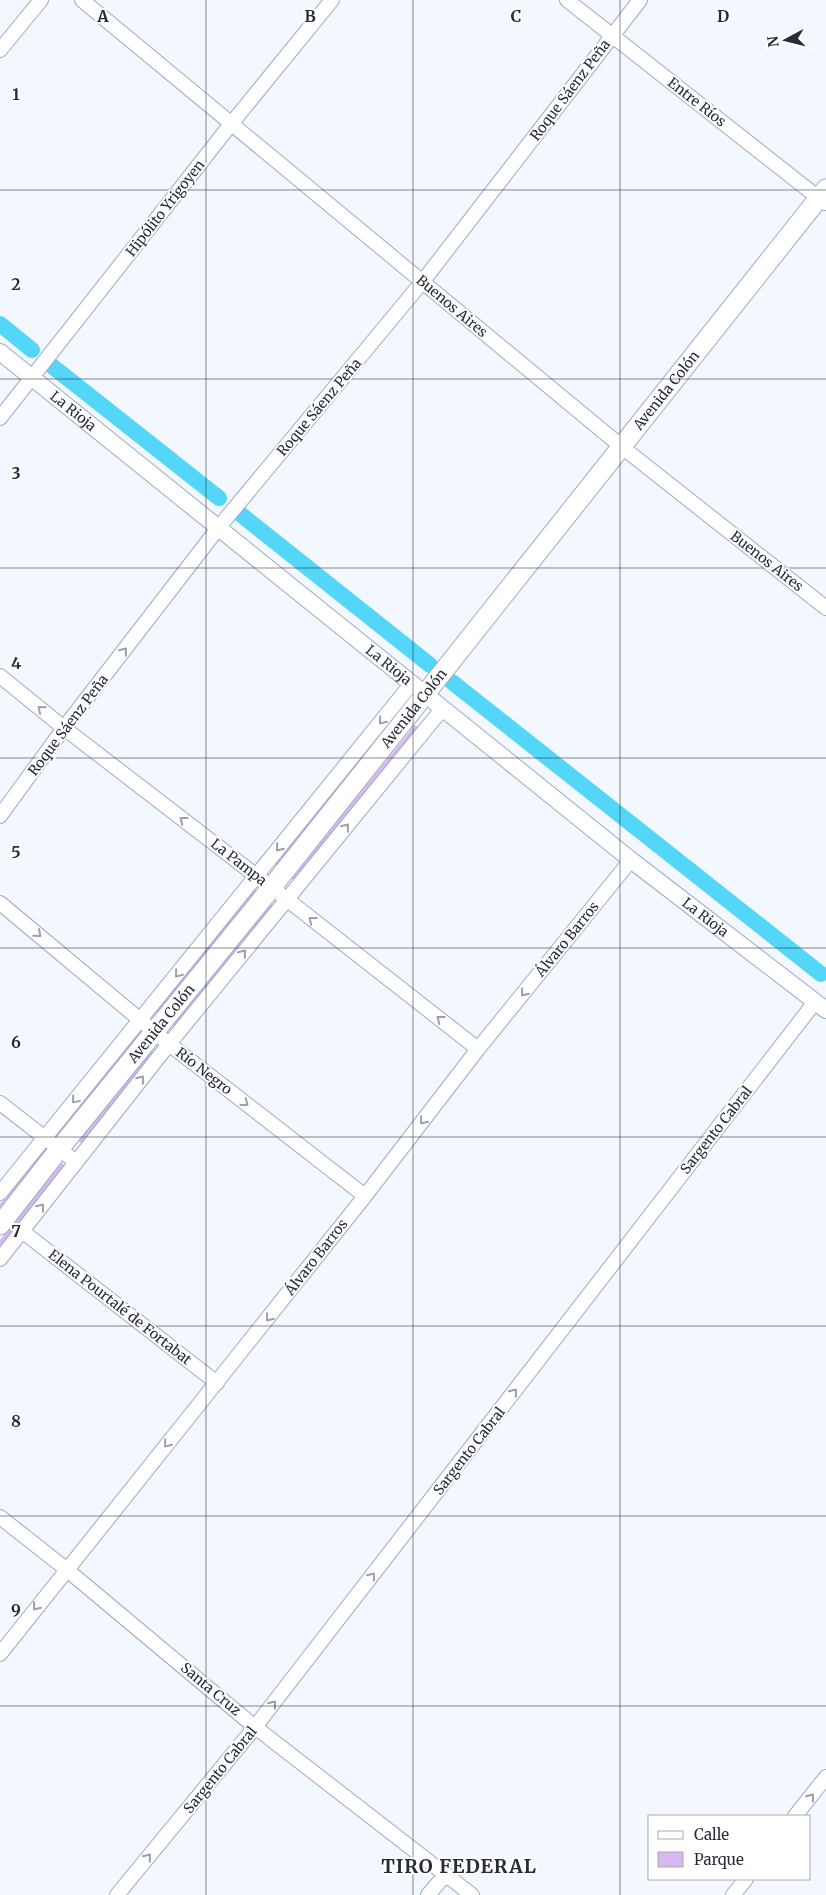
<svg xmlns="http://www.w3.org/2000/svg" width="826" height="1895" font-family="Merriweather,serif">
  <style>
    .green { fill: #dab7ee }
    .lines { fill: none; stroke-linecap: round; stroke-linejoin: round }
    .canal { stroke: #53d6f7; stroke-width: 16 }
    .minor-casing { stroke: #9cabcb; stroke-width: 16 }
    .tertiary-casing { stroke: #9cabcb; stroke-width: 18 }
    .secondary-casing { stroke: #9cabcb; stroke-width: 21 }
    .minor { stroke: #fff; stroke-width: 14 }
    .tertiary { stroke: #fff; stroke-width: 16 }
    .secondary { stroke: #fff; stroke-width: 19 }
    .oneway { stroke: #9da0a5 }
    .grid { fill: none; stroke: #262c38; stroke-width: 1; stroke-opacity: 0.55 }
    .labels { text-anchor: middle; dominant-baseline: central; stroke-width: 4; stroke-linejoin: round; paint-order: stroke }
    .street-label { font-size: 14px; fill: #262c38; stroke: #fff }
    .district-label { font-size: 19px; font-weight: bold; letter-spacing: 1px; fill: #262c38; stroke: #fff }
    .grid-label { font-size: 16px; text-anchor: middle; font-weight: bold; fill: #262c38; stroke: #fff; stroke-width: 4; stroke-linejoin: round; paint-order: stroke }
  </style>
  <rect width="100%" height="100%" fill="#f3f7fe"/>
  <!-- green -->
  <path class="green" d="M398 710 401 713 278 866 274 863Z
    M415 725 418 727 295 881 291 878Z
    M253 888 257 891 159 1013 155 1010Z
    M270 903 274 906 176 1027 172 1024Z
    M134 1035 138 1038 64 1129 61 1126Z
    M151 1050 155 1053 81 1143 78 1140Z
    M45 1149 49 1152 0 1212V1204Z
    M62 1163 65 1166 0 1247V1240Z"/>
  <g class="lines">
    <!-- canal -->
    <path class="canal" d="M0 324 32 350
      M52 366 219 498
      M239 513 430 665
      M452 682 821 974"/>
    <!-- minor casing -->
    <g class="minor-casing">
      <path id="minor" d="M82 0 622 447 826 608
        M567 0 825 203
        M0 50 41 0
        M0 418 231 124 332 0
        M0 676 64 728 263 881
        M0 816 64 728 219 527 423 281 640 0
        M280 894 478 1049
        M0 903 169 1044 365 1196
        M0 1103 76 1162
        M0 1193 412 683
        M22 1231 217 1383
        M0 1259 169 1044 443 708
        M0 1517 66 1569 255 1727 472 1895
        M0 1654 365 1196 478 1049 631 860
        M795 1816 826 1777
        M117 1895 255 1727 815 1002
        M428 1895 446 1874
        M733 1895 746 1879"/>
    </g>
    <!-- tertiary casing -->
    <g class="tertiary-casing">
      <g id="tertiary">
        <path id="s1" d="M0 352 631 860 826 1010"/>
      </g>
    </g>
    <!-- secondary casing -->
    <g class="secondary-casing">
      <g id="secondary">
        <path id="s2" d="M0 1225 60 1148 272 887 826 189"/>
      </g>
    </g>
    <!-- minor -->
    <use href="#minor" class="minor"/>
    <!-- tertiary -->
    <use href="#tertiary" class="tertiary"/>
    <!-- secondary -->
    <use href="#secondary" class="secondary"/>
  </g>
  <!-- one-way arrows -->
  <defs><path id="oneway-chevron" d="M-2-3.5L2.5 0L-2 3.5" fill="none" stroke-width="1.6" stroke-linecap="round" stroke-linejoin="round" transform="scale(1.25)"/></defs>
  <g class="oneway">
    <use href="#oneway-chevron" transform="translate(124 651) rotate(-52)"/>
    <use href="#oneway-chevron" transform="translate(41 709) rotate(-141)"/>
    <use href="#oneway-chevron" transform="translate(382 721) rotate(129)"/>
    <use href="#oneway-chevron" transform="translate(183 820) rotate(-143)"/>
    <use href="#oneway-chevron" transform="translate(346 827) rotate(-51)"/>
    <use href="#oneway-chevron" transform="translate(279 848) rotate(129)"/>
    <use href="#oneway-chevron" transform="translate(312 920) rotate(-142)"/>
    <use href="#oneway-chevron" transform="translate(38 934) rotate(40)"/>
    <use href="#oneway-chevron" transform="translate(243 953) rotate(-51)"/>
    <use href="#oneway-chevron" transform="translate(178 974) rotate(129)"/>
    <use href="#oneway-chevron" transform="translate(524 993) rotate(129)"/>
    <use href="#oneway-chevron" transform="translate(440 1019) rotate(-142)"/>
    <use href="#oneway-chevron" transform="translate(141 1079) rotate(-52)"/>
    <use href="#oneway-chevron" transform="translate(75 1100) rotate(130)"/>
    <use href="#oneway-chevron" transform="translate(245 1103) rotate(38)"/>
    <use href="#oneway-chevron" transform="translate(423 1121) rotate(128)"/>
    <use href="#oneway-chevron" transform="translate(41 1207) rotate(-52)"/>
    <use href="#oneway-chevron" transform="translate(269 1318) rotate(128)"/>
    <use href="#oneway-chevron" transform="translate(514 1392) rotate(-52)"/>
    <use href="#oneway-chevron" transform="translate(167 1444) rotate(129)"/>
    <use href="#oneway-chevron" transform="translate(372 1576) rotate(-52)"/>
    <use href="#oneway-chevron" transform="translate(36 1607) rotate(128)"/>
    <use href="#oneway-chevron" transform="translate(273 1704) rotate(-52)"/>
    <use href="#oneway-chevron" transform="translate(811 1797) rotate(-52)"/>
    <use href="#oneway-chevron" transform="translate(148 1857) rotate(-51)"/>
  </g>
  <!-- grid -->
  <path class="grid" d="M206 0V1895M413 0V1895M620 0V1895M0 190H826M0 379H826M0 568H826M0 758H826M0 948H826M0 1137H826M0 1326H826M0 1516H826M0 1706H826"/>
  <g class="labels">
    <!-- street labels -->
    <g class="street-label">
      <text transform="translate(570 90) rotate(-53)">Roque Sáenz Peña</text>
      <text transform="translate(697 102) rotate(38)">Entre Ríos</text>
      <text transform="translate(165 208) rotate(-52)">Hipólito Yrigoyen</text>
      <text transform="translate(452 306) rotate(40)">Buenos Aires</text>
      <text stroke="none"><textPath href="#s2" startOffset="1068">Avenida Colón</textPath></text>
      <text transform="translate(319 407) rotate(-50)">Roque Sáenz Peña</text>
      <text stroke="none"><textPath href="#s1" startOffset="94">La Rioja</textPath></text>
      <text transform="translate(767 561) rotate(38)">Buenos Aires</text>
      <text stroke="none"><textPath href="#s1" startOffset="499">La Rioja</textPath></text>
      <text stroke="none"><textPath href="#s2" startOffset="662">Avenida Colón</textPath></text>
      <text transform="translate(68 725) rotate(-53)">Roque Sáenz Peña</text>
      <text transform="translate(239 862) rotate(38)">La Pampa</text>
      <text stroke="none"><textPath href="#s1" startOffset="904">La Rioja</textPath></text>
      <text transform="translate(567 939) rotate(-51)">Álvaro Barros</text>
      <text stroke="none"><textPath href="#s2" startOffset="258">Avenida Colón</textPath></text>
      <text transform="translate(204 1071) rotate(38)">Río Negro</text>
      <text transform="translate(716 1130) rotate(-52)">Sargento Cabral</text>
      <text transform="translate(316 1257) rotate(-52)">Álvaro Barros</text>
      <text transform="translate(120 1307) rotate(38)">Elena Pourtalé de Fortabat</text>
      <text transform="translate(469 1451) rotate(-52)">Sargento Cabral</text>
      <text transform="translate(211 1689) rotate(40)">Santa Cruz</text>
      <text transform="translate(220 1770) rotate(-51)">Sargento Cabral</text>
    </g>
    <!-- district labels -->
    <g class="district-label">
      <text x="459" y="1866">TIRO FEDERAL</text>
    </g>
  </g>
  <g class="grid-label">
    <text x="103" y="22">A</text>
    <text x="310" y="22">B</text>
    <text x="516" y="22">C</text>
    <text x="723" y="22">D</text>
    <text x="16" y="100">1</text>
    <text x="16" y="290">2</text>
    <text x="16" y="479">3</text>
    <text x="16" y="669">4</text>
    <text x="16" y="858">5</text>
    <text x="16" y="1048">6</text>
    <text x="16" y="1237">7</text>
    <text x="16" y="1427">8</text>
    <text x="16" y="1616">9</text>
  </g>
  <!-- legend -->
  <rect x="648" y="1815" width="162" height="65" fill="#ffffff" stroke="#a8abaf"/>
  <rect x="658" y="1831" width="25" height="8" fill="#ffffff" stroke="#a8abaf"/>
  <text x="694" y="1840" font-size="15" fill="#262c38">Calle</text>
  <rect x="658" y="1852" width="25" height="15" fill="#dab7ee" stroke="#a8abaf"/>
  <text x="694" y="1865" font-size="15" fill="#262c38">Parque</text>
  <!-- north arrow -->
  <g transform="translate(786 40) rotate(263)" stroke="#ffffff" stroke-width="4" paint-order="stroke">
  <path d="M0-4L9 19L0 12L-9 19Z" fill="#262c38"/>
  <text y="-8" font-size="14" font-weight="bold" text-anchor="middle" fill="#262c38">N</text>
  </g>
</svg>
